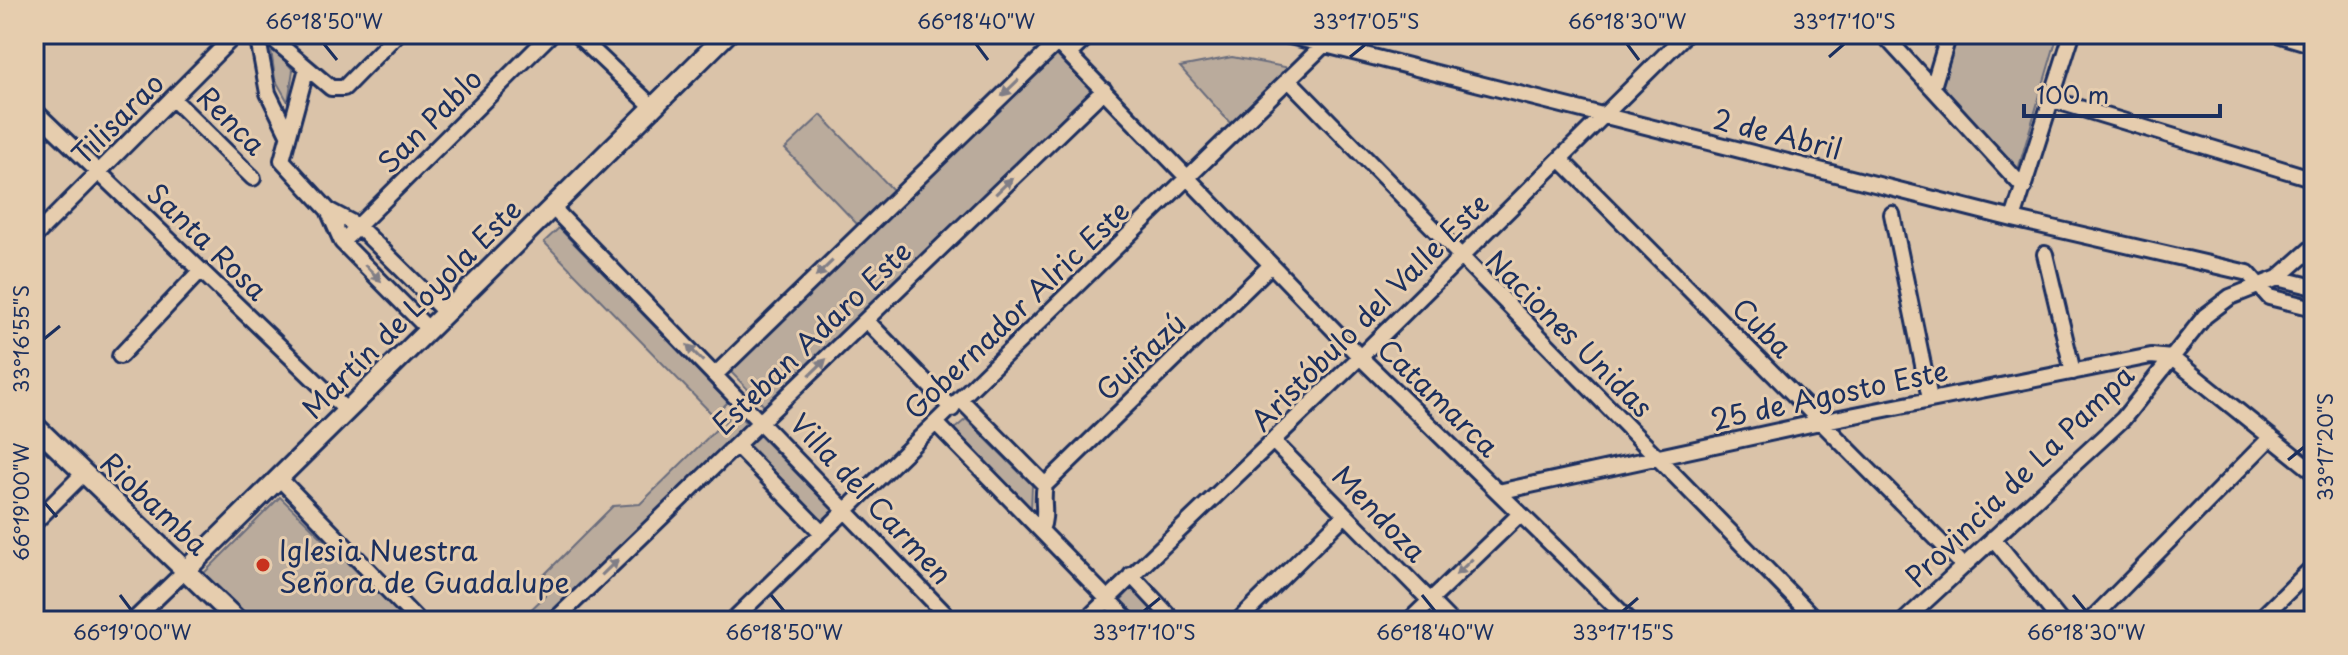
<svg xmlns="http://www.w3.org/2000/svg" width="2348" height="655" font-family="'Playpen Sans',sans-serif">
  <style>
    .green { fill: #baab9c; stroke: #6a6d7d; stroke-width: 2 }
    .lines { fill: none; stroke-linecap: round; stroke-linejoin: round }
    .canal { stroke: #938d8d; stroke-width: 14 }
    .minor-casing { stroke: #1b2f5e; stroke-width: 20 }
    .major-casing { stroke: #1b2f5e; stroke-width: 24 }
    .minor { stroke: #e6cdae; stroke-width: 14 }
    .major { stroke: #e6cdae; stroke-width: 18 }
    .oneway { fill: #807e86 }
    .ticks { fill: none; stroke: #1b2f5e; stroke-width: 3 }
    .poi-dot { fill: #c8321e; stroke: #e6cdae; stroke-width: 3 }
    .labels { text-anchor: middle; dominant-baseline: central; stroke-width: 6; stroke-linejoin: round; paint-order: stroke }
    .street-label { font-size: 28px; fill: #1b2f5e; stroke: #e6cdae }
    .poi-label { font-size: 28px; fill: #1b2f5e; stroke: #e6cdae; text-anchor: start }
    .neatline { fill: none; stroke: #1b2f5e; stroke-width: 3 }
    .ticks-label { font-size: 20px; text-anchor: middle; fill: #1b2f5e }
  </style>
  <rect width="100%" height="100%" fill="#dac3a9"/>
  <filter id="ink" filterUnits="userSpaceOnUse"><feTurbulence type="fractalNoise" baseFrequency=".0125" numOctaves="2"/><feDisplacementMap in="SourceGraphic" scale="16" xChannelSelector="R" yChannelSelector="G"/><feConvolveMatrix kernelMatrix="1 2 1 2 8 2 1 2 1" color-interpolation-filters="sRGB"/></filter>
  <g filter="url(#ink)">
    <!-- green -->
    <path class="green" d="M1954 34H2058L2017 173 1938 88Z
      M270 42 293 70 288 102 275 79Z
      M1055 53 1093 92 766 408 728 369Z
      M1232 57 1290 68 1231 124 1180 67Z
      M821 115 894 191 858 225 785 149Z
      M559 228 728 402 714 416 544 242Z
      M735 411 748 425 546 621H519L545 596 544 575 613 506 640 504Z
      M966 419 1032 485 1031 511 952 431Z
      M755 431 833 510 820 523 742 444Z
      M280 497 408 621H243L202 575Z
      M1133 587 1165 621H1137L1119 602Z"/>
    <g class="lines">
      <!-- canal -->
      <path class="canal" d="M2273 287 2314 297"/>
      <!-- minor casing -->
      <g class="minor-casing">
        <path id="minor" d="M257 34 268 93 288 134
          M267 34 331 88H344L397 34
          M576 34 653 107
          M1049 34 1360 357 1630 621
          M1282 34 2013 219 2248 273 2269 297 2314 308
          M1883 34 2024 188
          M2277 34 2314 45
          M1069 54 1090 34
          M307 68 282 160 328 210 358 226 446 313
          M1288 79 1817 621
          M1933 87 1949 34
          M173 99 253 178
          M2053 100 2314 179
          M34 110 347 411
          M1560 159 1964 566
          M552 207 952 621
          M328 210 342 242 429 330
          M1892 214 1930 399
          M2013 219 2072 34
          M34 237 236 34
          M342 242 551 34
          M2045 254 2073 372
          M2278 278 2314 287
          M866 320 952 409
          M120 356 201 270
          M2172 358 2314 472
          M716 374 1066 34
          M961 400 1045 485C1041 502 1048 513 1041 530
          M937 424 1129 621
          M1273 441 1450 621
          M737 446 822 533
          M279 478 418 621
          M1045 485 1271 265
          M1498 492 1820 422 2151 356 2172 358
          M34 523 84 473
          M1993 538 2060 621
          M1131 575 1174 621
          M133 621 186 570
          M554 621 1104 90
          M732 621 1335 34
          M1085 621 1360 357 1686 34
          M1238 621 1345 515
          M1409 621 1520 514
          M1904 621 2123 419 2205 316 2230 297 2278 278 2314 246
          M2090 621 2271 437
          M2258 621 2314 566"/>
      </g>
      <!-- major casing -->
      <g class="major-casing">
        <path id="major" d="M34 425 238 621
          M186 570 727 34"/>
      </g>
      <!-- minor -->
      <use href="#minor" class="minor"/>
      <!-- major -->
      <use href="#major" class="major"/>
    </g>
    <!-- one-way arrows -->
    <defs><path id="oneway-solid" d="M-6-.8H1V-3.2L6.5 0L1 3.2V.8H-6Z" transform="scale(2)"/></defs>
    <g class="oneway">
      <use href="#oneway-solid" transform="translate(1010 88) rotate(136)"/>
      <use href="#oneway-solid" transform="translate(1004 186) rotate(-44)"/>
      <use href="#oneway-solid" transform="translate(824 269) rotate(136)"/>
      <use href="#oneway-solid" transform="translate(373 273) rotate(45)"/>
      <use href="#oneway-solid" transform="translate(695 353) rotate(-134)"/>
      <use href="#oneway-solid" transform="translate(818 367) rotate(-44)"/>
      <use href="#oneway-solid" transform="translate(610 567) rotate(-44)"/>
      <use href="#oneway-solid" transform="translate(1464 567) rotate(136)"/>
    </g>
  </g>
  <!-- ticks -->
  <path class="ticks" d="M324 44 337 60M976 44 988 60M1627 44 1639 60M1350 57 1366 44M1829 57 1844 44M44 339 60 326M2288 460 2304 447M44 502 57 517M120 595 132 611M771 595 784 611M1422 595 1435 611M2073 595 2086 611M1144 611 1160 598M1623 611 1638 598"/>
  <!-- markers -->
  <circle class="poi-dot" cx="263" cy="565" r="8"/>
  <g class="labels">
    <!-- street labels -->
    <g class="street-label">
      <text transform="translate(117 118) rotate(-45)">Tilisarao</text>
      <text transform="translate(232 120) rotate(45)">Renca</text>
      <text transform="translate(429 120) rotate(-45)">San Pablo</text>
      <text transform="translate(1778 133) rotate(14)">2 de Abril</text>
      <text transform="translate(208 241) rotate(44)">Santa Rosa</text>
      <text transform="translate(411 308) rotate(-45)">Martín de Loyola Este</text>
      <text transform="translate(1016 309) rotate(-44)">Gobernador Alric Este</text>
      <text transform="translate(1369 311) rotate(-45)">Aristóbulo del Valle Este</text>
      <text transform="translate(1763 327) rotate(45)">Cuba</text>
      <text transform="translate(1570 333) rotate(45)">Naciones Unidas</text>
      <text transform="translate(811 337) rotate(-44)">Esteban Adaro Este</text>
      <text transform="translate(1140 356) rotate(-44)">Guiñazú</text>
      <text transform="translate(1829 394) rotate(-12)">25 de Agosto Este</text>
      <text transform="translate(1439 397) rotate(44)">Catamarca</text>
      <text transform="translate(2019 475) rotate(-44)">Provincia de La Pampa</text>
      <text transform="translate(872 498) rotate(47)">Villa del Carmen</text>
      <text transform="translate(155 503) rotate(43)">Riobamba</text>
      <text transform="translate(1380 513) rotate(46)">Mendoza</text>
    </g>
    <!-- poi labels -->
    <g class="poi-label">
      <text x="279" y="549">Iglesia Nuestra<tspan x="279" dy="32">Señora de Guadalupe</tspan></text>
    </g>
  </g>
  <!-- margin -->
  <rect width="2348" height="655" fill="none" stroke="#e6cdae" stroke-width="88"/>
  <!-- scale -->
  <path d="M2024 104v12h196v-12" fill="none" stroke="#1b2f5e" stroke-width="4"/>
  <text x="2036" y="104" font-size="24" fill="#1b2f5e" stroke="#e6cdae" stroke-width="6" paint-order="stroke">100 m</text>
  <rect x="44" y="44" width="2260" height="567" class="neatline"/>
  <g class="ticks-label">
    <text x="324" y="29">66°18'50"W</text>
    <text x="976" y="29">66°18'40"W</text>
    <text x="1366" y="29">33°17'05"S</text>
    <text x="1627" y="29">66°18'30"W</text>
    <text x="1844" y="29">33°17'10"S</text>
    <text transform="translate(22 339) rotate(-90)" y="7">33°16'55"S</text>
    <text transform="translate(2326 447) rotate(-90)" y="7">33°17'20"S</text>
    <text transform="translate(22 502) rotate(-90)" y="7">66°19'00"W</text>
    <text x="132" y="640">66°19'00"W</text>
    <text x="784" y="640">66°18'50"W</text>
    <text x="1144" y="640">33°17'10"S</text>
    <text x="1435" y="640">66°18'40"W</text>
    <text x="1623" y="640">33°17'15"S</text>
    <text x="2086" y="640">66°18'30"W</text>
  </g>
</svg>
